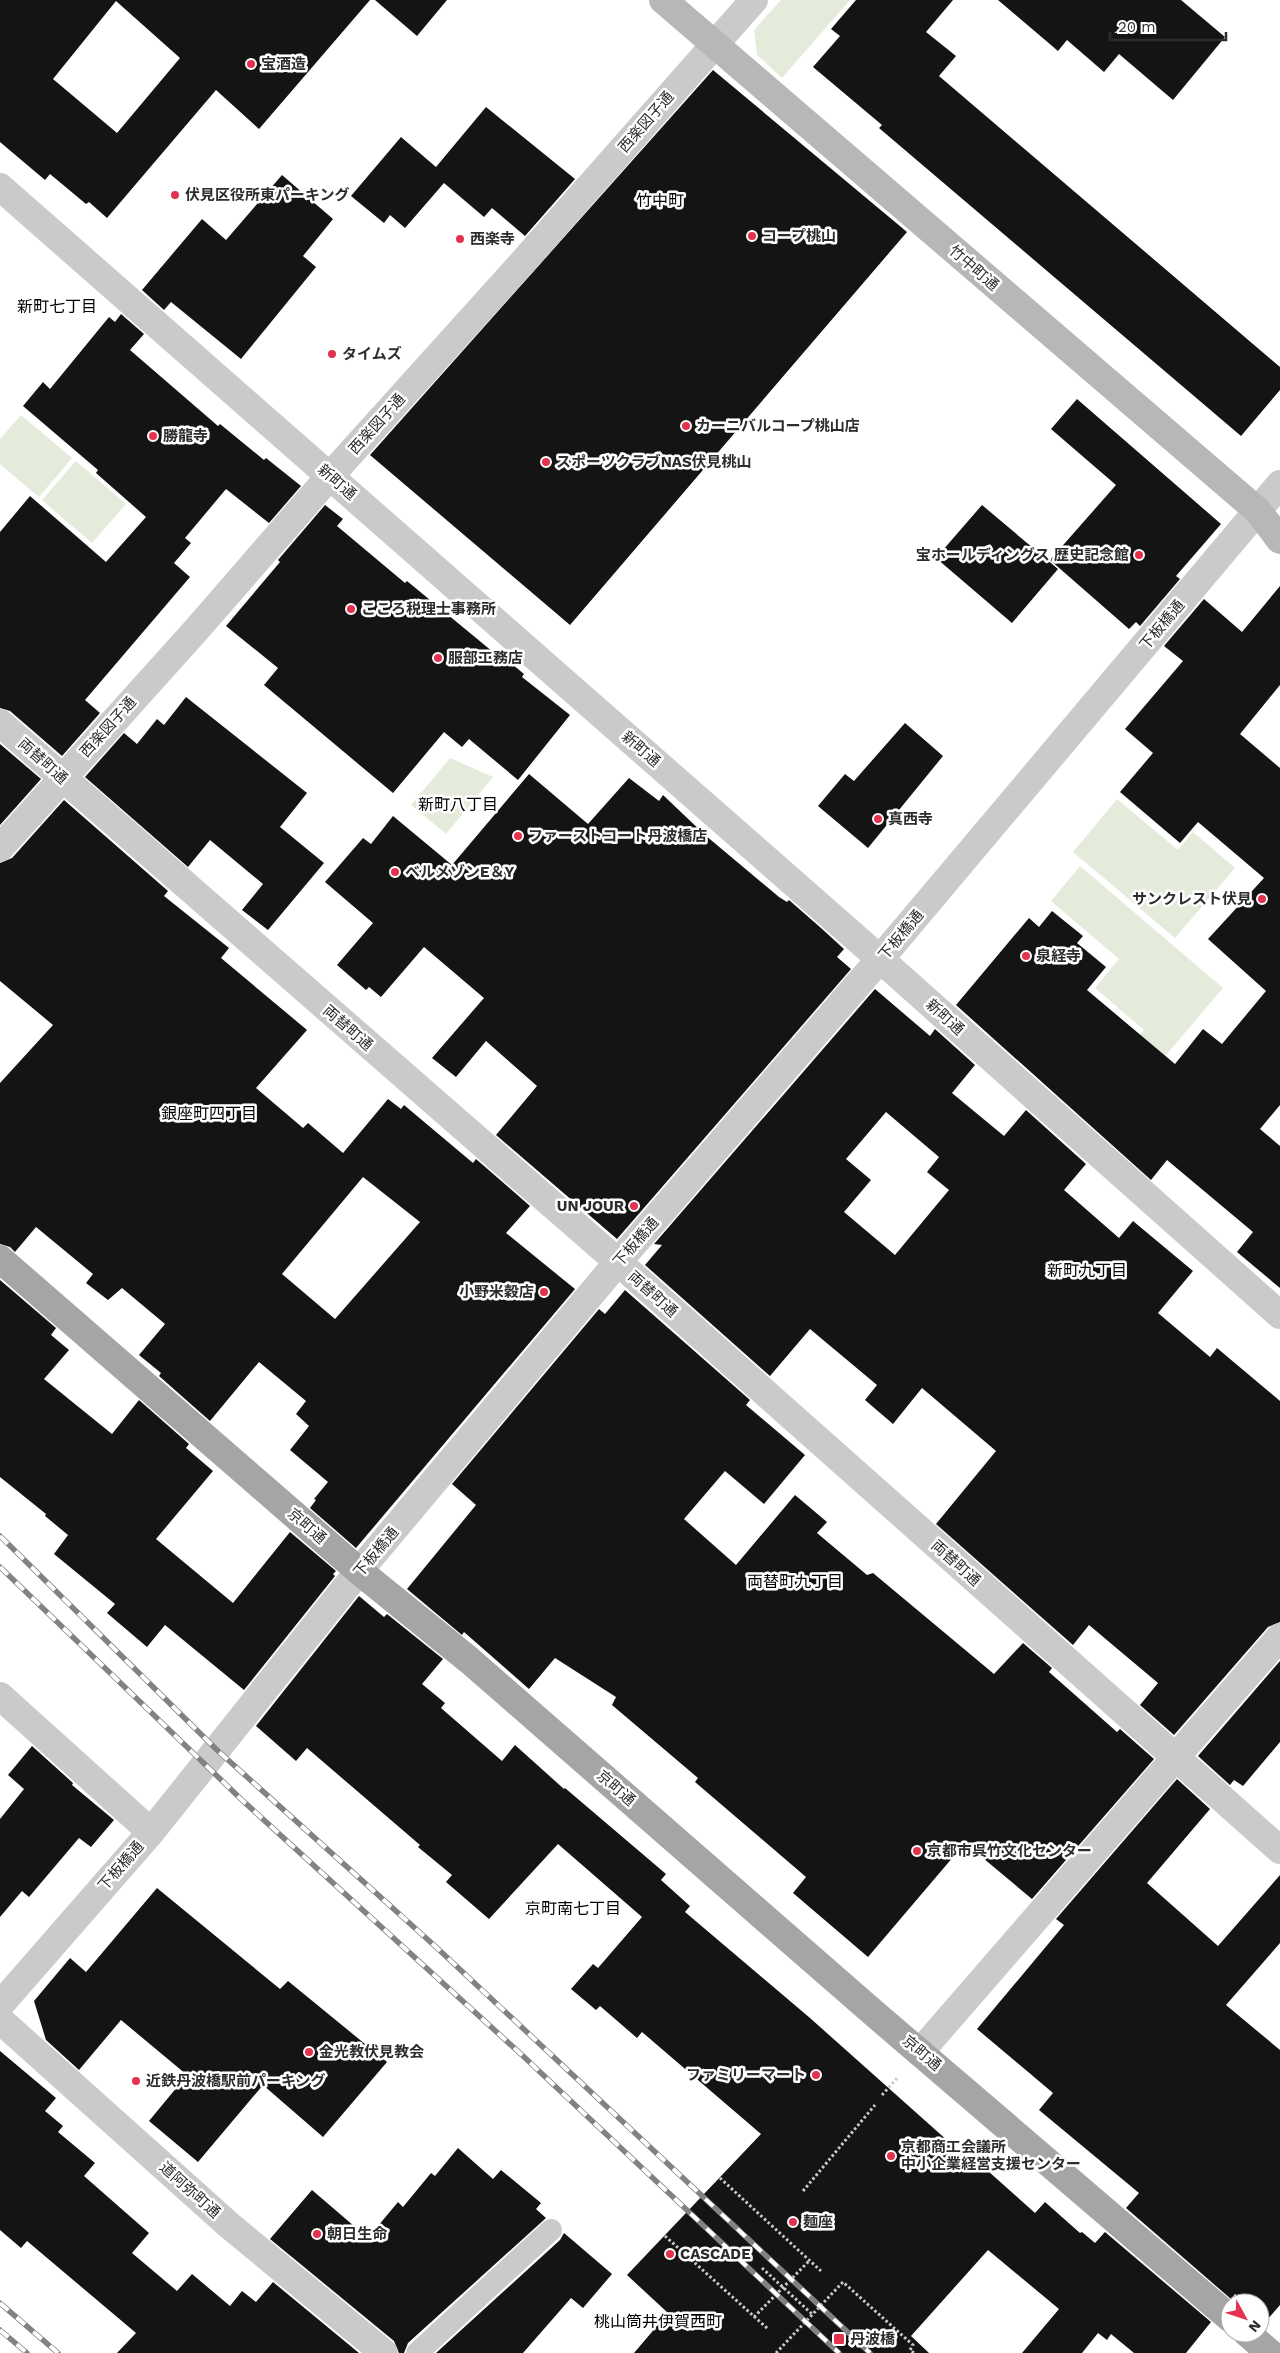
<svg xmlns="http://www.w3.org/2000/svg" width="1280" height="2353" font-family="'Work Sans','Noto Sans JP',sans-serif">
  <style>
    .green { fill: #e5ebdb }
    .building { fill: #141414; fill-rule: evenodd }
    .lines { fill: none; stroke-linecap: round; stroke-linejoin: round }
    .path { stroke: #cacaca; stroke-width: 3; stroke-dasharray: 2.5 2.5; stroke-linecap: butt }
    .lane { stroke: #cacaca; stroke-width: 22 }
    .street { stroke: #cacaca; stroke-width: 28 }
    .secondary { stroke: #b7b7b7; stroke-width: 28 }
    .primary { stroke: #a5a5a5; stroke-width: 28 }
    .rail-casing { stroke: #828282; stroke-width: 5.5 }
    .rail { stroke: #fff; stroke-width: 4; stroke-dasharray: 11; stroke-linecap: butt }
    .poi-dot { fill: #e3314e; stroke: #fff; stroke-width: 2 }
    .labels { text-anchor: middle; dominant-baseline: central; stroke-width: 5; stroke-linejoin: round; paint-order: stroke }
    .poi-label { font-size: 15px; font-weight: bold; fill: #2d2d2d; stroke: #fff; text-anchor: start }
    .street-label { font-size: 15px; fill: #2d2d2d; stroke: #fff }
    .neighbourhood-label { font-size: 16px; fill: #000; stroke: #fff }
  </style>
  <rect width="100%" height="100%" fill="#fff"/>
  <!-- green -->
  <path class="green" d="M781 0H850L782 78 757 55 754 30Z
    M21 415 72 458 39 497 0 464V439Z
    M76 461 126 504 92 543 42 500Z
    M450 758 493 777 446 834 411 805Z
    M1117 799 1178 850 1193 832 1235 868 1175 938 1073 852Z
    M1080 866 1223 988 1160 1062 1136 1040 1144 1030 1095 988 1119 959 1051 901Z"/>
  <!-- building -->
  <path class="building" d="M0 0H370L259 129 216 90 107 218 89 202 86 204 50 174 45 180 0 142ZM116 1 180 58 117 133 53 79Z
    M375 0H447L417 36Z
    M856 0H953L926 32 956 56 939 76 1280 367V390L1241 436 879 128 882 125 813 67 840 36 831 29Z
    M998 0H1181L1225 37 1173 100 1119 54 1104 72 1067 40 1058 51Z
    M713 70 907 232 570 625 370 455Z
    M486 107 575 179 525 236 492 208 484 217 444 183 405 228 390 215 384 223 351 196 401 137 436 167Z
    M282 175 333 219 303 256 316 267 241 359 171 302 164 310 142 290 202 219 226 240Z
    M121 314 144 334 130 350 218 426 220 424 264 460 266 458 301 486 269 523 226 489 185 538 191 543 174 563 190 577 85 700 100 713 62 756 10 711 0 708V532L30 496 106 562 146 517 96 473 98 470 23 406 43 382 50 389 109 317 115 322Z
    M1077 399 1221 524 1176 576 1180 579 1140 626 1136 622 1129 629 1050 560 1116 485 1051 429Z
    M325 505 343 519 337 526 405 583 407 581 493 652 495 650 524 674 522 677 570 715 518 780 469 739 462 747 444 732 393 793 264 685 278 668 226 626 280 562 278 560Z
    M982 505 1058 569 1012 623 936 558Z
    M1280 586V685L1240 734 1280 768V1105L1260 1129 1280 1146V1288L1237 1252 1253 1232 1167 1160 1151 1180 956 1005 1029 918 1039 927 1052 911 1083 936 1077 943 1106 967 1087 990 1175 1064 1203 1029 1222 1044 1266 991 1208 939 1264 878 1198 822 1180 843 1120 792 1153 753 1125 729 1183 661 1164 646 1204 599 1242 632Z
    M186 697 307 793 280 827 324 863 268 930 242 910 263 884 210 840 188 867 85 777 124 733 137 744 157 719 164 725Z
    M905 723 943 756 868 848 818 806 845 774 854 781Z
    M0 744 41 779 0 825Z
    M529 774 588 824 629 778 659 801 663 795 705 835 779 897 787 902 789 900 821 928 844 949 837 957 851 969 617 1239 496 1135 537 1086 486 1041 456 1077 432 1058 484 998 424 947 381 997 369 987 366 990 337 965 373 923 325 882 363 838 371 844 393 816 452 865Z
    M64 800 168 891 164 896 229 948 221 958 307 1030 256 1088 303 1128 308 1123 343 1153 388 1099 401 1109 404 1105 473 1163 476 1159 530 1206 506 1233 575 1289 356 1548 310 1508 316 1500 314 1499 328 1482 290 1450 309 1426 296 1414 306 1401 259 1362 210 1421 159 1376 161 1373 139 1355 165 1324 122 1288 108 1300 86 1283 93 1274 36 1227 15 1252 10 1247 0 1244V1083L53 1025 0 981V863L12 858ZM363 1177 420 1222 335 1319 282 1274Z
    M875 989 930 1036 935 1029 975 1065 952 1093 1004 1136 1026 1110 1086 1164 1064 1190 1119 1238 1133 1221 1193 1271 1158 1313 1210 1357 1217 1348 1280 1401V1622L1268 1627 1174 1735 1140 1705 1158 1683 1089 1625 1073 1645 936 1524 996 1451 922 1388 893 1424 865 1400 877 1385 810 1329 770 1376 645 1265 662 1245 654 1244ZM886 1112 939 1157 927 1172 949 1190 895 1255 844 1212 871 1180 846 1159Z
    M0 1280 56 1328 51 1335 69 1350 44 1379 112 1434 139 1400 189 1444 186 1448 213 1471 156 1539 233 1603 290 1532 336 1571 333 1574 335 1576 244 1690 165 1625 147 1647 107 1613 115 1604 54 1554 68 1535 45 1516 46 1514 0 1477Z
    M625 1290 750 1400 746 1405 805 1455 764 1504 725 1471 684 1519 736 1565 795 1495 827 1522 817 1533 867 1575 873 1573 994 1674 1023 1643 1052 1668 1049 1672 1117 1732 1120 1729 1154 1759 1032 1899 965 1843 868 1957 793 1893 806 1877 695 1782 698 1778 612 1705 616 1697 555 1658 529 1689 464 1632 462 1635 407 1589 476 1505 452 1484 599 1309 605 1314Z
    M359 1596 384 1617 387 1614 443 1659 422 1684 445 1703 441 1708 502 1761 515 1745 564 1789 565 1788 666 1874 661 1880 690 1906 685 1912 810 2018 976 2166 979 2163 1035 2213 1045 2202 1080 2233 1082 2232 1095 2243 1105 2232 1211 2322 1186 2353H1134L1111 2334 1107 2340 1098 2333 1082 2353H1022L1059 2309 988 2250 911 2336 929 2353H634L668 2313 627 2275 761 2134 642 2032 637 2038 600 2006 596 2010 571 1989 593 1964 598 1968 642 1917 558 1844 489 1919 446 1882 452 1875 418 1847 420 1845 307 1748 296 1761 256 1726Z
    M1280 1661V1742L1243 1786 1234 1780 1230 1785 1198 1756Z
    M32 1746 73 1783 72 1785 114 1820 91 1847 79 1838 29 1897 22 1891 0 1917V1819L24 1789 8 1775Z
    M1177 1779 1210 1809 1147 1883 1218 1946 1280 1875V1943L1226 2005 1280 2050V2305L1267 2320 1260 2315V2303H1246L1235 2294 1231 2299 1126 2208 1139 2193 1039 2110 1053 2093 977 2029 1064 1925 1056 1919Z
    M157 1888 280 1989 288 1981 387 2062 323 2137 263 2085 198 2162 149 2121 187 2075 121 2020 79 2070 46 2040 34 2001 70 1958 86 1972Z
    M0 2051 56 2098 45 2111 63 2126 58 2132 95 2163 84 2176 149 2233 132 2253 177 2291 192 2274 230 2306 242 2291 256 2302 273 2282 359 2353H117L136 2333 27 2241 21 2248 0 2230Z
    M458 2148 493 2179 501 2170 541 2203 536 2209 546 2218 408 2343 404 2353H399L394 2341 270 2239 312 2190 368 2238 398 2202 403 2207 431 2173 435 2176Z
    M564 2233 612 2274 583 2308 571 2298 523 2353H436L560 2240Z"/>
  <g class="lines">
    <!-- path -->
    <path class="path" d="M882 2095 898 2077
      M720 2178 821 2271
      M803 2191 875 2105
      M665 2236 768 2329
      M762 2268 812 2314
      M754 2317 809 2261
      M776 2353 843 2282 913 2345 910 2350 914 2353"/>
    <!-- lane -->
    <path class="lane" d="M417 2353 551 2230"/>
    <!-- street -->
    <path class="street" d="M0 187 880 959 1280 1315
      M0 723 618 1262 1280 1850
      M0 848 197 629 330 476 523 262 754 0
      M0 1696 151 1832
      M0 2005 151 1832 359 1571 618 1262 880 959 1280 484
      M0 2020 230 2226 384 2353
      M920 2052 1280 1637"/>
    <!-- secondary -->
    <path class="secondary" d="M663 0 1258 511 1280 540"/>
    <!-- primary -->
    <path class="primary" d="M0 1259 359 1571 469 1660 876 2015 1230 2318
      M1247 2333 1270 2353"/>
    <!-- rail casing -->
    <g class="rail-casing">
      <path id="rail" d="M0 1536 217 1750 436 1947 870 2353
        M0 1567 242 1800 523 2056 839 2353
        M0 2303 58 2353
        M0 2330 27 2353"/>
    </g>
    <!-- rail -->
    <use href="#rail" class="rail"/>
  </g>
  <!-- markers -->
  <g class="poi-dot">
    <circle cx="251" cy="64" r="5"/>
    <circle cx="175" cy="195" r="5"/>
    <circle cx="752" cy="236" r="5"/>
    <circle cx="460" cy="239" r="5"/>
    <circle cx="332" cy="354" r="5"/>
    <circle cx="686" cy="426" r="5"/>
    <circle cx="153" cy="436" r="5"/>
    <circle cx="546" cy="462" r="5"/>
    <circle cx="1139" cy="555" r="5"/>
    <circle cx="351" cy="609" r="5"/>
    <circle cx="438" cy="658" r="5"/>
    <circle cx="878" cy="819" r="5"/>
    <circle cx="518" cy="836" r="5"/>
    <circle cx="395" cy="872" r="5"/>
    <circle cx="1262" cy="899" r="5"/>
    <circle cx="1026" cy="956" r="5"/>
    <circle cx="634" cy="1206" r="5"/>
    <circle cx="544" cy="1292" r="5"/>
    <circle cx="917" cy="1851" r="5"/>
    <circle cx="309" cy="2052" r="5"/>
    <circle cx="816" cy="2075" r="5"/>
    <circle cx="136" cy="2081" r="5"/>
    <circle cx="891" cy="2156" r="5"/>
    <circle cx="793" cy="2222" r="5"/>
    <circle cx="317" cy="2234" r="5"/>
    <circle cx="670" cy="2254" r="5"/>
    <rect x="833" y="2333" width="12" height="12" rx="2.5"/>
  </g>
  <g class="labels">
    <!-- poi labels -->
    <g class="poi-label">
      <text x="261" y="64">宝酒造</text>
      <text x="185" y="195">伏見区役所東パーキング</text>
      <text x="762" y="236">コープ桃山</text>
      <text x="470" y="239">西楽寺</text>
      <text x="342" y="354">タイムズ</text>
      <text x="696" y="426">カーニバルコープ桃山店</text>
      <text x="163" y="436">勝龍寺</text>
      <text x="556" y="462">スポーツクラブNAS伏見桃山</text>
      <text x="1129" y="555" text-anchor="end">宝ホールディングス 歴史記念館</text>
      <text x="361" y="609">こころ税理士事務所</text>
      <text x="448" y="658">服部工務店</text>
      <text x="888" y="819">真西寺</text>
      <text x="528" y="836">ファーストコート丹波橋店</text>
      <text x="405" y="872">ベルメゾンE＆Y</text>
      <text x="1252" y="899" text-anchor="end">サンクレスト伏見</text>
      <text x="1036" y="956">泉経寺</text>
      <text x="624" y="1206" text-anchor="end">UN JOUR</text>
      <text x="534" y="1292" text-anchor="end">小野米穀店</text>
      <text x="927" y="1851">京都市呉竹文化センター</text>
      <text x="319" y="2052">金光教伏見教会</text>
      <text x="806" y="2075" text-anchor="end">ファミリーマート</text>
      <text x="146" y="2081">近鉄丹波橋駅前パーキング</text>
      <text x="901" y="2147">京都商工会議所<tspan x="901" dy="17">中小企業経営支援センター</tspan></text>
      <text x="803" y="2222">麺座</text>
      <text x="327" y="2234">朝日生命</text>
      <text x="680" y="2254">CASCADE</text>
      <text x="850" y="2339">丹波橋</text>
    </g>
    <!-- street labels -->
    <g class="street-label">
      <text transform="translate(646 122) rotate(-49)">西楽図子通</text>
      <text transform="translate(974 268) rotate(41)">竹中町通</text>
      <text transform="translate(377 424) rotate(-48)">西楽図子通</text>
      <text transform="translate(337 482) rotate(41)">新町通</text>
      <text transform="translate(1162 625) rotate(-50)">下板橋通</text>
      <text transform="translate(108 727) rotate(-48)">西楽図子通</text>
      <text transform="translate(641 749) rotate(41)">新町通</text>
      <text transform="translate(43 761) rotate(42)">両替町通</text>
      <text transform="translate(901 935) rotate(-50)">下板橋通</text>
      <text transform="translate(945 1017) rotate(42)">新町通</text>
      <text transform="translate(348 1028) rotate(41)">両替町通</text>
      <text transform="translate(636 1242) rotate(-49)">下板橋通</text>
      <text transform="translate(653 1294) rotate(42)">両替町通</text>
      <text transform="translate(307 1526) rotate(41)">京町通</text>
      <text transform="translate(376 1552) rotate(-50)">下板橋通</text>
      <text transform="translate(956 1563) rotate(42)">両替町通</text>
      <text transform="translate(616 1788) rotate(41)">京町通</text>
      <text transform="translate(121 1866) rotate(-49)">下板橋通</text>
      <text transform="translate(922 2053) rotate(40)">京町通</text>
      <text transform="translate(190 2190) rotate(42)">道阿弥町通</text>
    </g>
    <!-- neighbourhood labels -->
    <g class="neighbourhood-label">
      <text x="660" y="200">竹中町</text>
      <text x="57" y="306">新町七丁目</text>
      <text x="458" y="804">新町八丁目</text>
      <text x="209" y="1113">銀座町四丁目</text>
      <text x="1087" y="1270">新町九丁目</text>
      <text x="795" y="1581">両替町九丁目</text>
      <text x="573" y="1908">京町南七丁目</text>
      <text x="658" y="2321">桃山筒井伊賀西町</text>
    </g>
  </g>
  <!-- north arrow -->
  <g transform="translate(1245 2318) rotate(130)"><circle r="24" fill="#ffffff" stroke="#ababab"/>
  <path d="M0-4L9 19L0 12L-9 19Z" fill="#e3314e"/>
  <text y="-8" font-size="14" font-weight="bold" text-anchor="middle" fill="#2d2d2d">N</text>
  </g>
  <!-- scale -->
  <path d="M1110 32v8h116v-8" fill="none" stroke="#2d2d2d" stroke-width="2.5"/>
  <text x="1118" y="32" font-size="15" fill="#2d2d2d" stroke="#ffffff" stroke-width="4" paint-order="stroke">20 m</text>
</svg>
